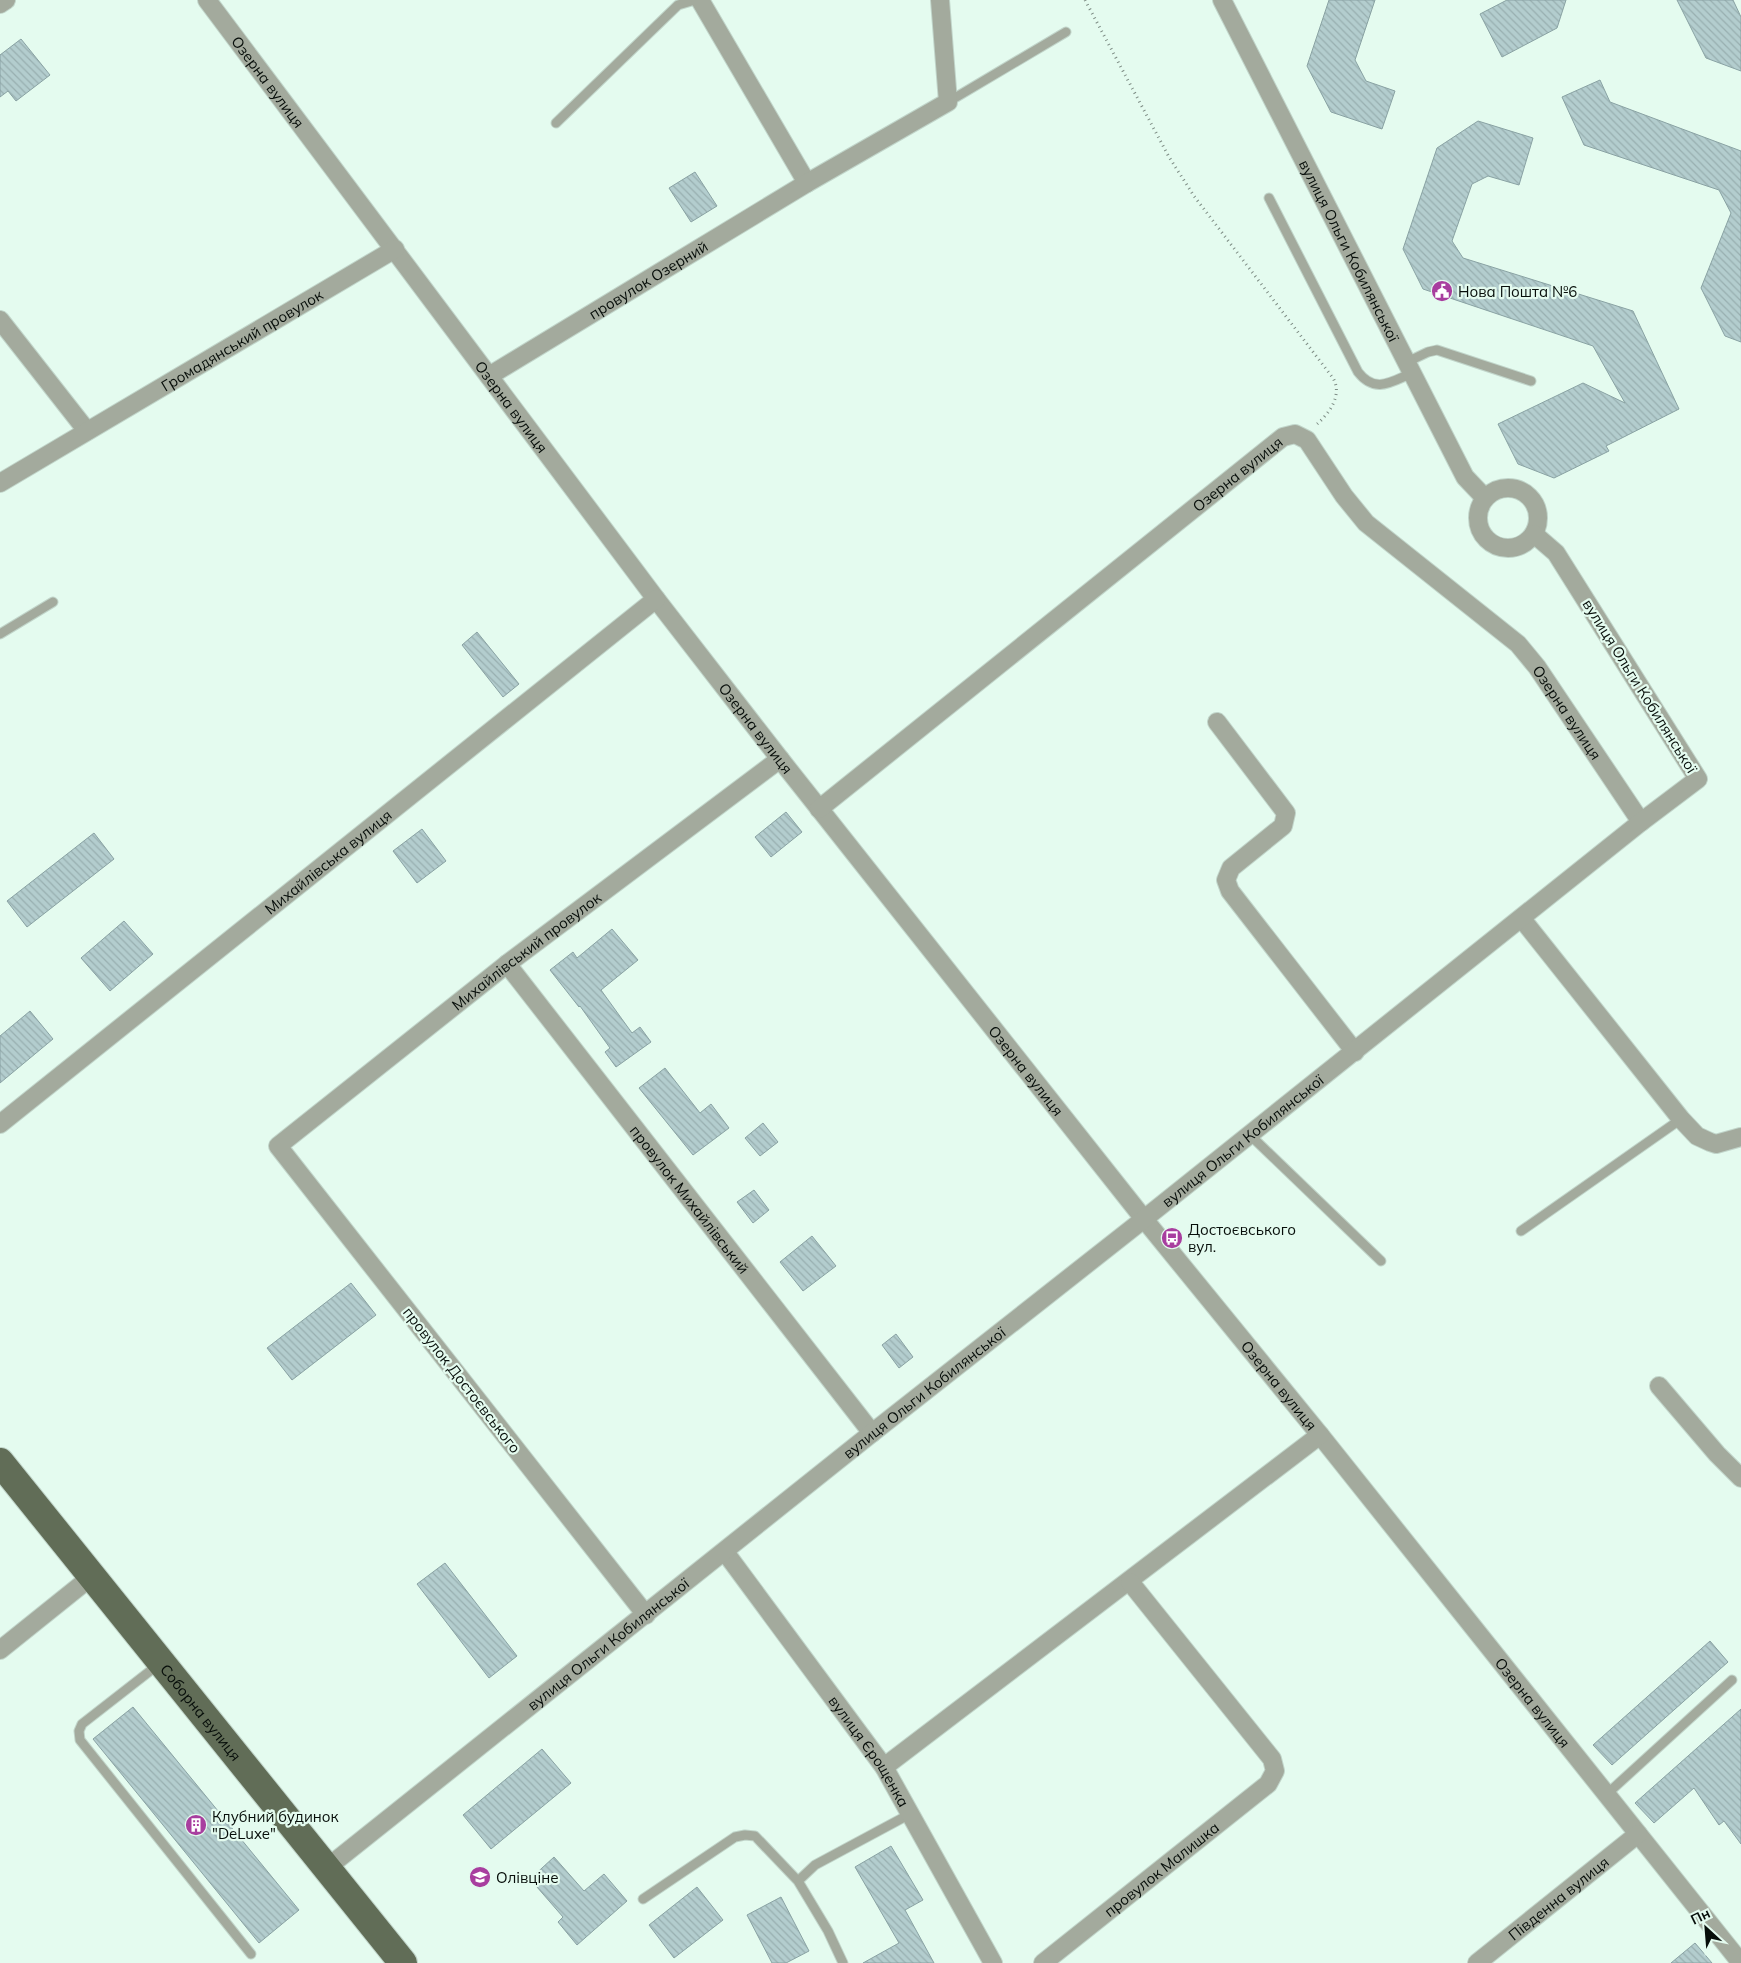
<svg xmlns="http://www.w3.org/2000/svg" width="1741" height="1963" font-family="Mulish,sans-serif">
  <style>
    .building { fill: url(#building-back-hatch); stroke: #89a2a3 }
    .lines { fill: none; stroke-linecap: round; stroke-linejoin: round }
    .lane-casing { stroke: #c1d5ca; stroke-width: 11 }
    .street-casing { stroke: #c1d5ca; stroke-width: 20 }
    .primary-casing { stroke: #c1d5ca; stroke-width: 30 }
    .path { stroke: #7d8c84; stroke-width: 3; stroke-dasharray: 1 4; stroke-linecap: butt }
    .lane { stroke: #a3aa9d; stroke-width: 9 }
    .street { stroke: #a3aa9d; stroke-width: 18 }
    .primary { stroke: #616d57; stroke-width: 28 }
    .labels { text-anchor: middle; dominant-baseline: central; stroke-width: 4.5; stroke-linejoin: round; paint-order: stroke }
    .street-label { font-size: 15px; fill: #070e0a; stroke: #e4fbef }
    .poi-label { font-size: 15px; fill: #070e0a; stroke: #e4fbef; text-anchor: start }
  </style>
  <defs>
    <pattern id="building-back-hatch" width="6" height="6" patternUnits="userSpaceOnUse" patternTransform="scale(1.25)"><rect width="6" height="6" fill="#b3cdce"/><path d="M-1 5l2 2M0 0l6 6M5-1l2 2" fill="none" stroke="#98afb0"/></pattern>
  </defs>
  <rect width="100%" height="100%" fill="#e4fbef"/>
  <!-- building -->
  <path class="building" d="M1329 0H1375L1355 60 1366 81 1395 91 1382 129 1331 112 1307 66Z
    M1507 0H1566L1557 28 1502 57 1480 14Z
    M1677 0H1733L1741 17V71L1706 58Z
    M21 39 50 75 16 101 8 91 0 97V55Z
    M1600 80 1610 102 1741 151V342L1725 336 1701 288 1731 213 1719 190 1584 145 1562 97Z
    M1478 121 1533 138 1519 185 1488 176 1472 184 1452 241 1463 258 1633 311 1679 409 1606 446 1609 451 1554 478 1518 464 1498 424 1583 383 1625 403 1593 346 1423 289 1403 249 1437 148Z
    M695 172 717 206 691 222 669 188Z
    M477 632 519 684 503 697 462 645Z
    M786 812 802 832 771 857 755 837Z
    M422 829 446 861 417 883 393 851Z
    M94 833 114 859 27 927 7 901Z
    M124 921 153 954 110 991 81 958Z
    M612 929 638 960 601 990 632 1033 640 1027 651 1042 616 1067 605 1052 610 1048 580 1006 579 1007 550 970 573 952 577 958Z
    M30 1011 53 1039 0 1083V1036Z
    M665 1068 700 1113 711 1104 729 1128 693 1155 639 1088Z
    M763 1123 778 1142 760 1156 745 1138Z
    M754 1190 769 1210 753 1223 737 1202Z
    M812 1236 836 1266 803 1291 780 1262Z
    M351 1283 376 1315 292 1380 267 1348Z
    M896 1334 913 1357 899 1368 882 1345Z
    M445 1563 517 1656 489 1678 417 1584Z
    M1710 1641 1728 1662 1612 1765 1593 1745Z
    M133 1707 299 1910 259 1943 93 1739Z
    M1741 1709V1844L1724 1821 1719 1825 1694 1788 1654 1823 1635 1803Z
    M542 1749 571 1783 491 1849 463 1815Z
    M891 1846 923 1900 905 1910 934 1963H863L899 1943 855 1867Z
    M554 1857 584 1891 604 1874 627 1901 577 1945 558 1922 563 1917 530 1879Z
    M697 1887 723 1920 674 1958 649 1925Z
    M781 1897 809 1951 786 1963H772L747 1915Z
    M1695 1943 1712 1963H1671Z"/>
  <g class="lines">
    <!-- lane casing -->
    <g class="lane-casing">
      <path id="lane" d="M948 102 1066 32
        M556 123 678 5 695 0
        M1269 198 1358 372C1375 394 1391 382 1412 373
        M1407 362 1428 352 1437 350 1531 381
        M0 634 53 602
        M1250 1135 1381 1261
        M1521 1231 1681 1119
        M159 1664 82 1724 79 1731 80 1740 251 1954
        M1607 1794 1732 1680
        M643 1899 735 1837 745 1835 755 1836 798 1881
        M843 1963 828 1931 798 1881 815 1865 910 1814"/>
    </g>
    <!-- street casing -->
    <g class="street-casing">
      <g id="street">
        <path id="s1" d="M207 0 656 599 780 759 1144 1219 1320 1435 1741 1963"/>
        <path d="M700 0 807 183"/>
        <path id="s2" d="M1222 0 1465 477 1484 497"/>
        <path d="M0 4 6 0"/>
        <path d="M0 320 87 431"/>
        <path id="s3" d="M489 376 807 183 948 102 940 0"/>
        <path id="s4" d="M0 483 395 249"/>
        <circle cx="1508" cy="518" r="30"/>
        <path d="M1217 722 1286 813 1283 826 1231 868 1226 880 1230 891 1355 1052"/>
        <path id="s5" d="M819 809 1283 437 1295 434 1307 440 1344 496 1366 523 1518 644 1537 667 1641 822"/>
        <path d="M1522 919 1681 1119 1697 1136 1710 1142 1716 1144 1741 1137"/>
        <path id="s6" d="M507 964 872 1433"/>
        <path id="s7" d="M0 1124 656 599"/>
        <path d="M1659 1386 1717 1454 1741 1478"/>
        <path id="s8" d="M725 1552 884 1767 993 1963"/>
        <path id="s9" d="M646 1615 278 1146 507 964 780 759"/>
        <path d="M0 1650 91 1577"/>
        <path d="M884 1767 1320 1435"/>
        <path id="s10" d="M328 1867 872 1433 1144 1219 1641 822 1698 779 1556 553 1534 534"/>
        <path id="s11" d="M1043 1963 1268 1784 1275 1771 1272 1759 1130 1582"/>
        <path id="s12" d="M1477 1963 1638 1834"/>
      </g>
    </g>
    <!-- primary casing -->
    <g class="primary-casing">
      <g id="primary">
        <path id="s13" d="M0 1462 403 1963"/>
      </g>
    </g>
    <!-- path -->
    <path class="path" d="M1085 0 1169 157 1194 196 1333 378C1343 395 1329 414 1316 425"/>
    <!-- lane -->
    <use href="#lane" class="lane"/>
    <!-- street -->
    <use href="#street" class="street"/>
    <!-- primary -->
    <use href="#primary" class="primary"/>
  </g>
  <!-- icons -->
  <defs>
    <g id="civic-disc" transform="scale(1.125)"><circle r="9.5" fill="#a83e9f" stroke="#e4fbef"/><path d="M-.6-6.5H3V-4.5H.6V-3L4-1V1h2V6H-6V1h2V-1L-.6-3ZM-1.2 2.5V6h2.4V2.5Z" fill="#fff"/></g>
    <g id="bus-disc" transform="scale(1.125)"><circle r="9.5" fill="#a83e9f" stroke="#e4fbef"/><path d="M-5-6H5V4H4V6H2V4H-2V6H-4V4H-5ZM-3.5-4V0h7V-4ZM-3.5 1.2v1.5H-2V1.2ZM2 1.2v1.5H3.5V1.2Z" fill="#fff"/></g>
    <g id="building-disc" transform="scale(1.125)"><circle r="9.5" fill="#a83e9f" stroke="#e4fbef"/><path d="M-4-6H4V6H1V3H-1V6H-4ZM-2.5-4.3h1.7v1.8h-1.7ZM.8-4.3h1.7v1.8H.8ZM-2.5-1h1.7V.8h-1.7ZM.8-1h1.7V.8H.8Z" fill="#fff"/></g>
    <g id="school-disc" transform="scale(1.125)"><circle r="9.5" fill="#a83e9f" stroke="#e4fbef"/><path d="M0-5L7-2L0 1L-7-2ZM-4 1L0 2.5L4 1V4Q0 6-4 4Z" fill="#fff"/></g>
  </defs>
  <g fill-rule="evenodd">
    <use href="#civic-disc" x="1442" y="291"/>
    <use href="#bus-disc" x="1172" y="1238"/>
    <use href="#building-disc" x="196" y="1825"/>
    <use href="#school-disc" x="480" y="1877"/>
  </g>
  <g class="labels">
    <!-- street labels -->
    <g class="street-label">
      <text stroke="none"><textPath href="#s1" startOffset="102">Озерна вулиця</textPath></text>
      <text stroke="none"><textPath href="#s2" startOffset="281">вулиця Ольги Кобилянської</textPath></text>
      <text stroke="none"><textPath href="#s3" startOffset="186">провулок Озерний</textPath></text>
      <text stroke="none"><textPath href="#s4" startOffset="281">Громадянський провулок</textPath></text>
      <text stroke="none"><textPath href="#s1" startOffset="508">Озерна вулиця</textPath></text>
      <text stroke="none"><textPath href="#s5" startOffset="536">Озерна вулиця</textPath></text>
      <text transform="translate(1640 686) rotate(58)">вулиця Ольги Кобилянської</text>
      <text stroke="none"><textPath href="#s5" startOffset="1001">Озерна вулиця</textPath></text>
      <text stroke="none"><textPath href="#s1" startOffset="912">Озерна вулиця</textPath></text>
      <text stroke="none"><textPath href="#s7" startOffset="420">Михайлівська вулиця</textPath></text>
      <text stroke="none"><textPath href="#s9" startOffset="912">Михайлівський провулок</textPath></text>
      <text stroke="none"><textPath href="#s1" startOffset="1348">Озерна вулиця</textPath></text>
      <text stroke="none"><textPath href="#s10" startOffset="1168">вулиця Ольги Кобилянської</textPath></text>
      <text stroke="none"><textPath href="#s6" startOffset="298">провулок Михайлівський</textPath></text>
      <text transform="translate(462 1380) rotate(52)">провулок Достоєвського</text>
      <text stroke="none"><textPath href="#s1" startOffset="1752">Озерна вулиця</textPath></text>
      <text stroke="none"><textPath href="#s10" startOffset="762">вулиця Ольги Кобилянської</textPath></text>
      <text stroke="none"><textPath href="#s10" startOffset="358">вулиця Ольги Кобилянської</textPath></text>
      <text stroke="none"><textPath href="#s1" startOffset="2158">Озерна вулиця</textPath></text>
      <text stroke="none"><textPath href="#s13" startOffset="321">Соборна вулиця</textPath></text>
      <text stroke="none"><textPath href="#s8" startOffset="246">вулиця Єрощенка</textPath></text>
      <text stroke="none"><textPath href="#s11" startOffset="151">провулок Малишка</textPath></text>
      <text stroke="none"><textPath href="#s12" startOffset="104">Південна вулиця</textPath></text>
    </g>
    <!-- poi labels -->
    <g class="poi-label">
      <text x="1458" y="291">Нова Пошта №6</text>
      <text x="1188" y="1229">Достоєвського<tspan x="1188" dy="17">вул.</tspan></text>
      <text x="212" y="1816">Клубний будинок<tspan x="212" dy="17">"DeLuxe"</tspan></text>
      <text x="496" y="1877">Олівціне</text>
    </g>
  </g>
  <!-- north arrow -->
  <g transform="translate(1706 1928) rotate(334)" stroke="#e4fbef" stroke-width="4" paint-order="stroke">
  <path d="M0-4L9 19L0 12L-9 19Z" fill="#070e0a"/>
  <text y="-8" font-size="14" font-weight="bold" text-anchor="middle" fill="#070e0a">Пн</text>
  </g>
</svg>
